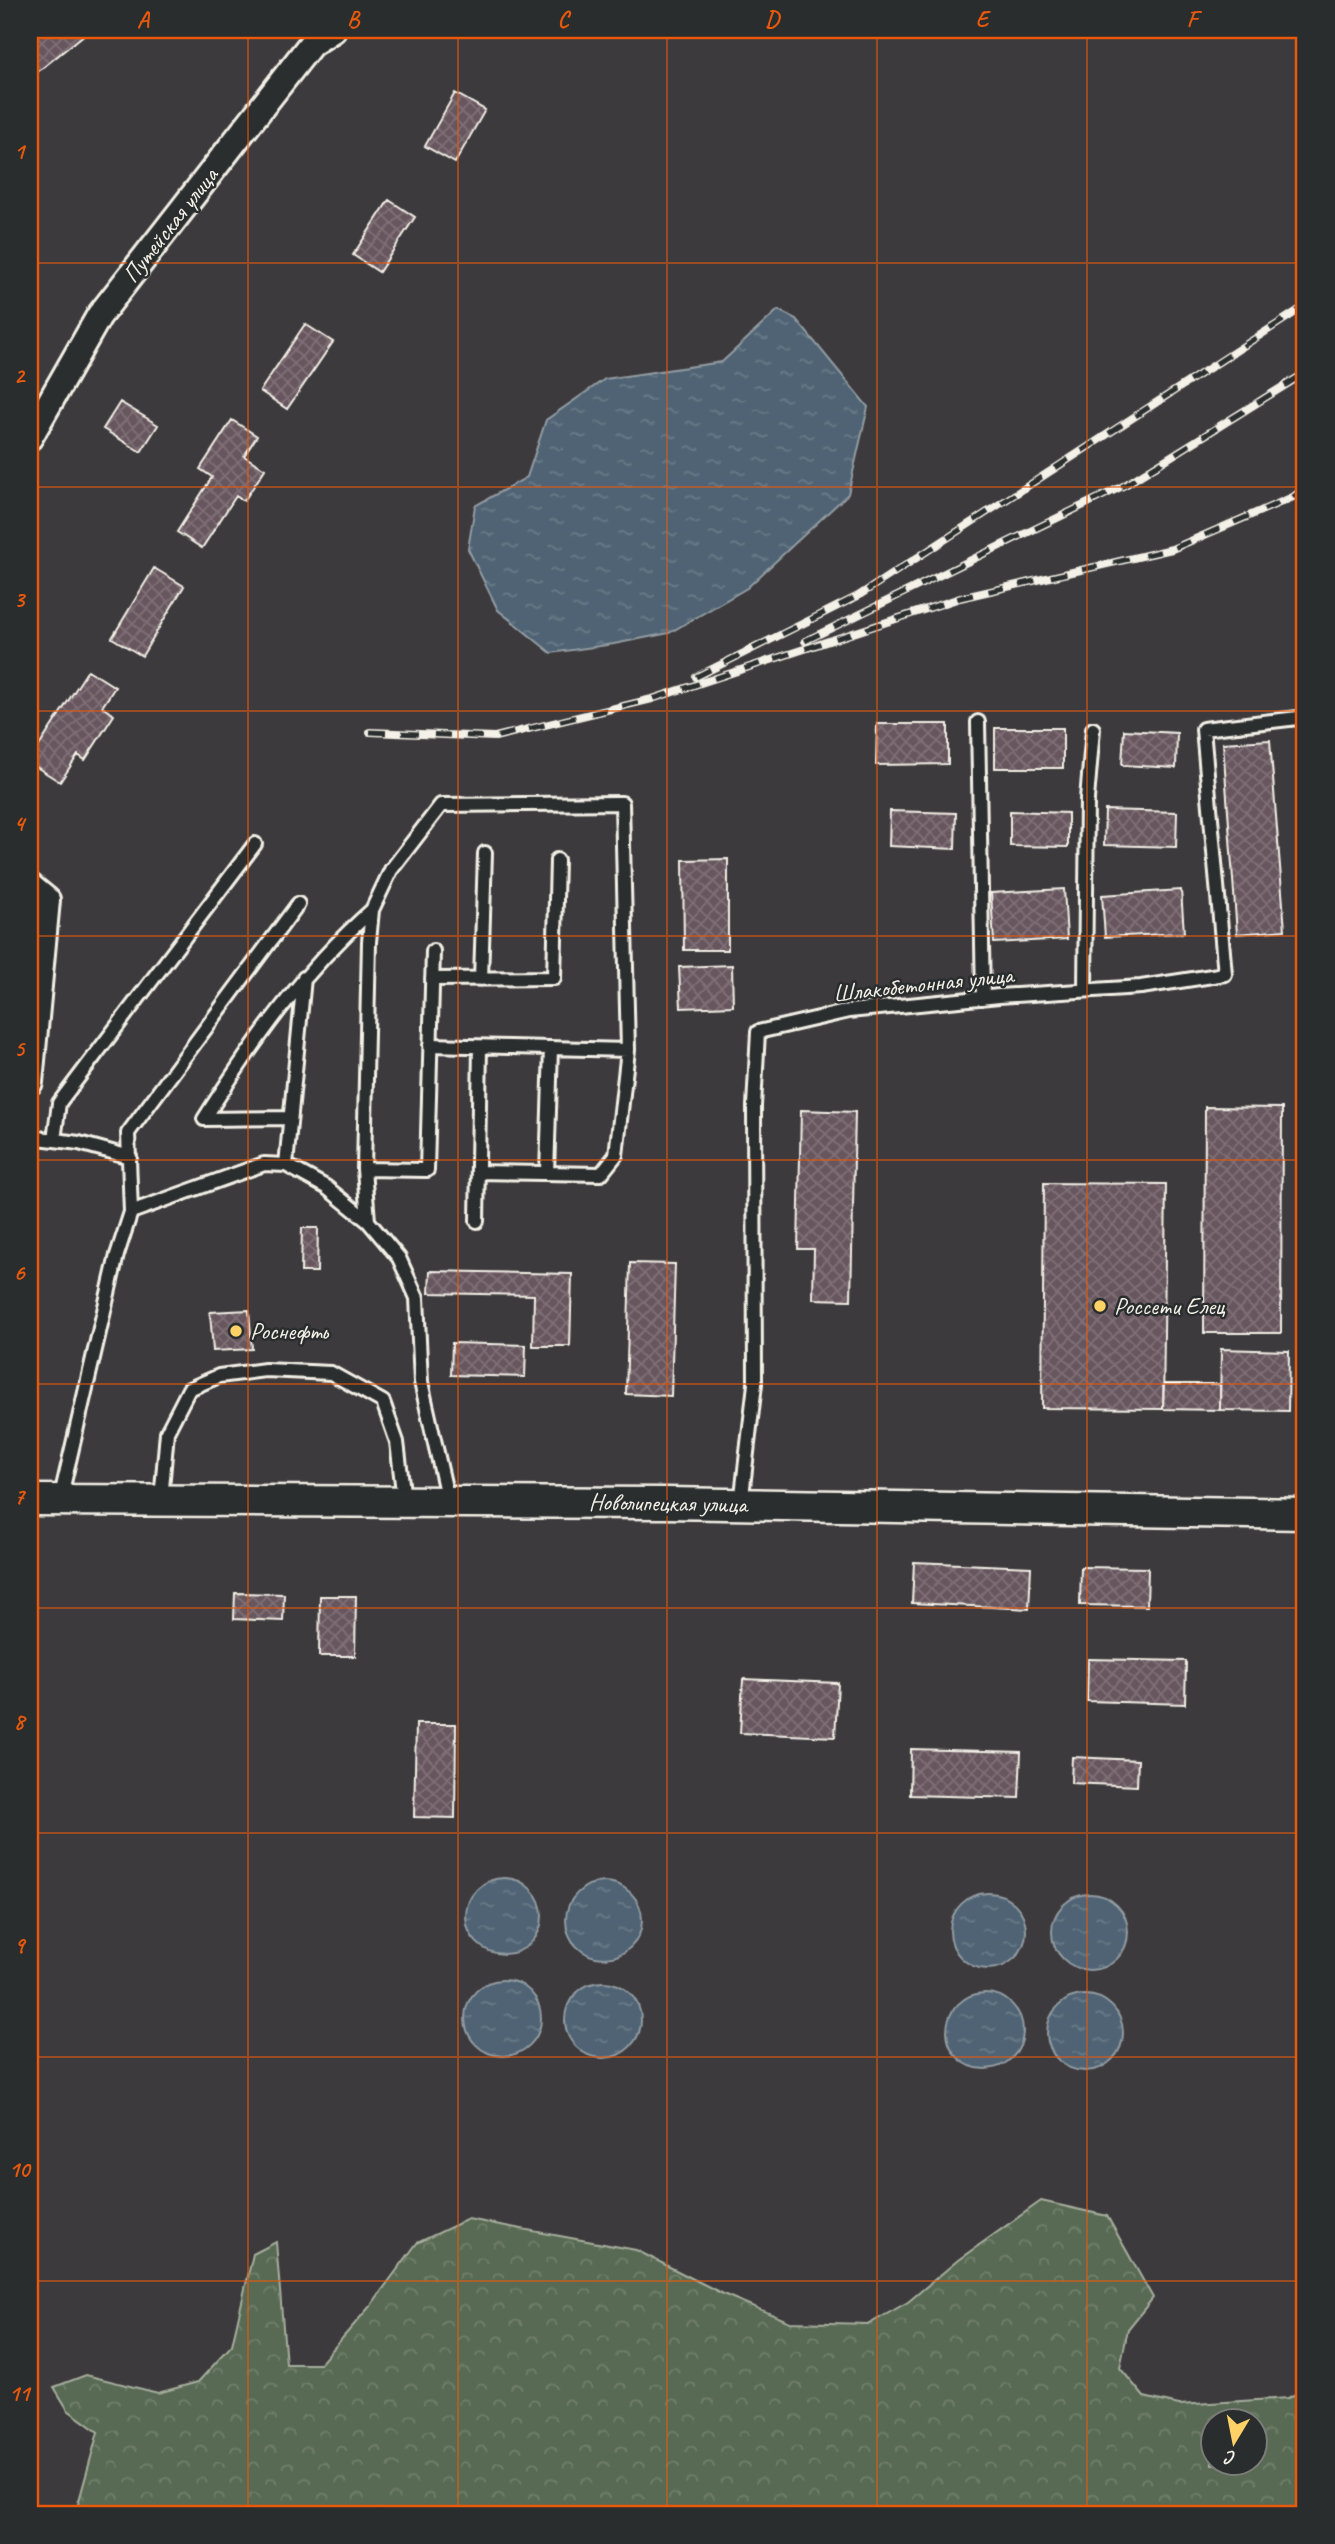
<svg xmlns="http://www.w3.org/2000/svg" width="1335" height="2544" font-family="Caveat,sans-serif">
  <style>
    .forest { fill: url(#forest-crowns); stroke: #a6ae9e; stroke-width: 2; fill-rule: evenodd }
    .water { fill: url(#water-ripples); stroke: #929ca2; stroke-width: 2 }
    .building { fill: url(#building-cross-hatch); stroke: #f4f1e8; stroke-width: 2 }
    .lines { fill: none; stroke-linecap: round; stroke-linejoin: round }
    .service-casing { stroke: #f4f1e8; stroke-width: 18 }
    .minor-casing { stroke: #f4f1e8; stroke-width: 30 }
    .tertiary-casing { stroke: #f4f1e8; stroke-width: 35 }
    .service { stroke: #2a2d2e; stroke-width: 12 }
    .minor { stroke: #2a2d2e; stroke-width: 24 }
    .tertiary { stroke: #2a2d2e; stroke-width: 30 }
    .rail-casing { stroke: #f4f1e8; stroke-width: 8 }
    .rail { stroke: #2a2d2e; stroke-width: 5; stroke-dasharray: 16; stroke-linecap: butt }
    .grid { fill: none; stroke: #e8590c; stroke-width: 2; stroke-opacity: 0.55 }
    .poi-dot { fill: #ffd166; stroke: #2a2d2e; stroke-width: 2.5 }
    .labels { text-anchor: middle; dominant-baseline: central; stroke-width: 5; stroke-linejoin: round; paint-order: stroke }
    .street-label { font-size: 24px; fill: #f4f1e8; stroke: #2a2d2e }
    .poi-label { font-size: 24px; fill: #f4f1e8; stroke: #2a2d2e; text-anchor: start }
    .neatline { fill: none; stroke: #e8590c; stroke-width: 2.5 }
    .grid-label { font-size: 23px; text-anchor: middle; font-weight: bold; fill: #e8590c }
  </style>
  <defs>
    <pattern id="forest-crowns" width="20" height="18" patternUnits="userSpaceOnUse" patternTransform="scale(1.75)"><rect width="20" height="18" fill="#596a53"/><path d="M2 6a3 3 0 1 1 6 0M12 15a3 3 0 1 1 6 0" fill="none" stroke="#71806c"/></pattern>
    <pattern id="water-ripples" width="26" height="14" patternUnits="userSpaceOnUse" patternTransform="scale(1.75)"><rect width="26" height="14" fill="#506474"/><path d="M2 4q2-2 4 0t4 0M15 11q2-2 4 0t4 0" fill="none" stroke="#6a7b88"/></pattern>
    <pattern id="building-cross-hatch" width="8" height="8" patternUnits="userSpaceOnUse" patternTransform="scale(1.75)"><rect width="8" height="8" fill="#68575f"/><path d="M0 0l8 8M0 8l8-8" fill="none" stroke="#7e7076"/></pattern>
  </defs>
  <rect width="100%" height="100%" fill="#3d3a3d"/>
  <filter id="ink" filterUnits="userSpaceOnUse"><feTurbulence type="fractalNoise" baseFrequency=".0143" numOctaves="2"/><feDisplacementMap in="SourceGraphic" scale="14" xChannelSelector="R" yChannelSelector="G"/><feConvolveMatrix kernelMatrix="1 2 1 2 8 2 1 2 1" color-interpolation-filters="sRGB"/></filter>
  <g filter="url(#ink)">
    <!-- forest -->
    <path class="forest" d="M1041 2201 1107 2216 1153 2298 1128 2329 1120 2368 1144 2397 1179 2405 1288 2398 1305 2389V2514H80L77 2508 98 2432 68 2410 54 2387 86 2375 158 2393 198 2382 232 2345 253 2254 276 2242 286 2364H320L371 2305 417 2243 468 2219 636 2250 723 2294 790 2322 869 2324 908 2302 958 2260ZM1212 2422H1254V2464H1212Z"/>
    <!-- water -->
    <path class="water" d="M778 310 796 319 868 407 848 494 747 588 669 633 614 644 551 653 498 610 468 549 475 506 527 477 546 420 605 379 722 362Z
      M466 1916a38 38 0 1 1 76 0a38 38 0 1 1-76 0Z
      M566 1920a38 38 0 1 1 76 0a38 38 0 1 1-76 0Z
      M950 1931a38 38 0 1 1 76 0a38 38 0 1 1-76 0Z
      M1052 1932a38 38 0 1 1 76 0a38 38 0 1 1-76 0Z
      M465 2018a38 38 0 1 1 76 0a38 38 0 1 1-76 0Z
      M565 2020a38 38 0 1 1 76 0a38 38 0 1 1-76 0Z
      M947 2031a38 38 0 1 1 76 0a38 38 0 1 1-76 0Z
      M1047 2033a38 38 0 1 1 76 0a38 38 0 1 1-76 0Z"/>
    <!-- building -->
    <path class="building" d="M30 30H90L30 78Z
      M455 93 485 110 455 163 425 146Z
      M389 200 415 217 379 272 353 255Z
      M305 324 333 342 287 409 260 391Z
      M120 402 158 425 141 452 103 429Z
      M232 420 257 436 244 456 265 469 244 501 236 496 202 548 177 532 212 477 200 469Z
      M154 568 184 586 142 656 112 638Z
      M88 670 115 687 102 707 114 715 85 760 78 755 60 782 30 763V760Z
      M877 724H948V764L876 765Z
      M995 728H1063V768H995Z
      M1124 730 1177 733 1176 768 1122 765Z
      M1270 740 1285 930 1237 934 1223 743Z
      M1105 810 1177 812 1176 847 1104 845Z
      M890 811 956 813 955 849 889 846Z
      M1010 811 1068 813V847L1010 846Z
      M728 859V950H684L683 860Z
      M1064 889 1067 939 994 943 991 893Z
      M1181 890 1184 933 1105 937 1102 895Z
      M732 965 733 1006 681 1008 679 967Z
      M1205 1107 1282 1108 1281 1333H1204Z
      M801 1110 855 1112 851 1300 813 1299 814 1249H798Z
      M1044 1183 1166 1184 1163 1409 1042 1408Z
      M302 1228H318L317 1272H301Z
      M630 1263 675 1264 671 1396 626 1394Z
      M430 1271 572 1274 570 1346H533L534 1295 429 1293Z
      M249 1310 252 1349 213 1351 210 1312Z
      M452 1343 526 1345 525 1377 451 1375Z
      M1221 1349 1289 1351 1288 1411 1220 1410Z
      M1164 1384H1220V1410L1163 1409Z
      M914 1562 1031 1567 1029 1609 912 1603Z
      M1081 1567 1148 1568 1147 1606 1080 1605Z
      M235 1593 284 1594 283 1621 234 1619Z
      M320 1596H356L355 1656H319Z
      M1088 1659 1186 1661 1185 1704 1087 1701Z
      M743 1679 838 1683 835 1737 740 1733Z
      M416 1724H456L455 1818 414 1817Z
      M911 1749 1021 1752 1019 1798 910 1795Z
      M1072 1757 1138 1760 1137 1786 1071 1783Z"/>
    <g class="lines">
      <!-- service casing -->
      <g class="service-casing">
        <path id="service" d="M978 722 983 998
          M432 979 554 978 557 860
          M481 979 485 853
          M1085 990 1087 799 1093 729
          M430 1045 628 1050
          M289 1118 204 1119C254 1041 302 972 372 910
          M30 1137 79 1143 130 1157
          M54 1140 59 1103 255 844
          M286 1165 304 978
          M364 1169 427 1170 433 951
          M547 1173 551 1048
          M131 1212 264 1164 286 1165 326 1187 368 1221 399 1258 417 1298 421 1382 448 1501
          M368 1221 364 1169 369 942 372 910 391 870 441 805 622 803 628 1050 616 1155 601 1174 478 1172
          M477 1221 480 1047
          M60 1500 117 1255 131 1212 128 1133 298 904
          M161 1500 167 1432 189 1389 219 1376 265 1370 331 1373 383 1402 397 1442 404 1500
          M741 1504 755 1384 754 1106 758 1032 849 1011 999 996 1141 987 1225 974 1203 729 1298 718"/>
      </g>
      <!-- minor casing -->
      <g class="minor-casing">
        <path id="minor" d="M30 437 99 316 311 44 333 30
          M30 886 47 900 30 1082"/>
      </g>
      <!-- tertiary casing -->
      <g class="tertiary-casing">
        <path id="tertiary" d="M30 1500 666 1503 1305 1514"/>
      </g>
      <!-- service -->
      <use href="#service" class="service"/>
      <!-- minor -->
      <use href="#minor" class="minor"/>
      <!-- tertiary -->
      <use href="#tertiary" class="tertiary"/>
      <!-- rail casing -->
      <g class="rail-casing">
        <path id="rail" d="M805 641 1125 485 1305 373
          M696 677 858 596 1305 306
          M370 732 495 737 652 699 960 598 1172 549 1293 497 1305 488"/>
      </g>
      <!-- rail -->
      <use href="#rail" class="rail"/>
    </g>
  </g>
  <!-- grid -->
  <path class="grid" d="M248 30V2514M458 30V2514M667 30V2514M877 30V2514M1087 30V2514M30 263H1305M30 487H1305M30 711H1305M30 936H1305M30 1160H1305M30 1384H1305M30 1608H1305M30 1833H1305M30 2057H1305M30 2281H1305"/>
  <!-- markers -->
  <g class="poi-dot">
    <circle cx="1100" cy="1306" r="7"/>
    <circle cx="236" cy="1331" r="7"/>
  </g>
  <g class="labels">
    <!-- street labels -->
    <g class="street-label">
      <text transform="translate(170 225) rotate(-52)">Путейская улица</text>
      <text transform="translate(923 984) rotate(-6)">Шлакобетонная улица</text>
      <text transform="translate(668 1503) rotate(1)">Новолипецкая улица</text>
    </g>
    <!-- poi labels -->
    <g class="poi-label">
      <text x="1114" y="1306">Россети Елец</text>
      <text x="250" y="1331">Роснефть</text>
    </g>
  </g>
  <!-- margin -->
  <rect width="1335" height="2544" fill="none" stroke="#2a2d2e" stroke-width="77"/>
  <!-- north arrow -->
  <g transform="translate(1234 2442) rotate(190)"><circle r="33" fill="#2a2d2e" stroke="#7b7b78" stroke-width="2"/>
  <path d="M0-5L12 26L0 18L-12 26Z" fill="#ffd166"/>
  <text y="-10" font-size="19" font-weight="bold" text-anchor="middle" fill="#f4f1e8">С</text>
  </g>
  <rect x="38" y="38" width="1258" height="2468" class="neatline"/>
  <g class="grid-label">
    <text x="143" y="27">A</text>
    <text x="353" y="27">B</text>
    <text x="563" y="27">C</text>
    <text x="772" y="27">D</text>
    <text x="982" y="27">E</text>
    <text x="1192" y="27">F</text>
    <text x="19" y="159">1</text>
    <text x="19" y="383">2</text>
    <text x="19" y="607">3</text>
    <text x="19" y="831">4</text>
    <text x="19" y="1056">5</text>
    <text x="19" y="1280">6</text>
    <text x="19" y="1504">7</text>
    <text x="19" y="1729">8</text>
    <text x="19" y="1953">9</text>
    <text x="19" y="2177">10</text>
    <text x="19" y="2401">11</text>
  </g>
</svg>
